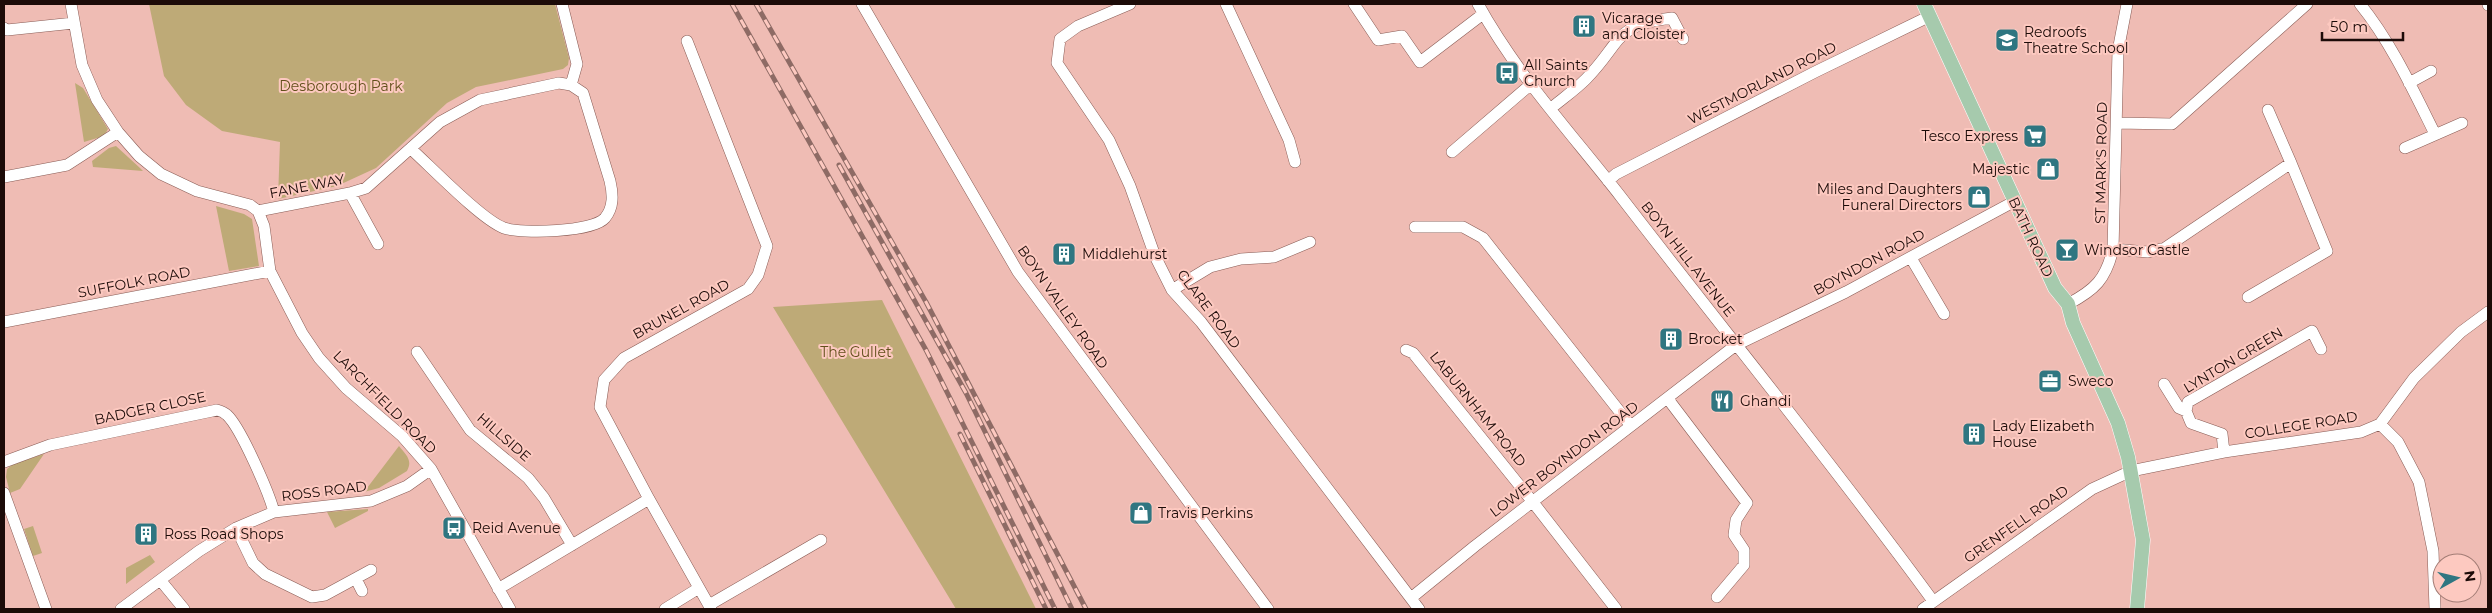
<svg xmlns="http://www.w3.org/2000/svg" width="2492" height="613" font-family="Montserrat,sans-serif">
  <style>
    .green { fill: #beaa77 }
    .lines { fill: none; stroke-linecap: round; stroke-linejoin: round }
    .minor-casing { stroke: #895c55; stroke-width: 12 }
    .major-casing { stroke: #fff; stroke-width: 15 }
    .minor { stroke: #fff; stroke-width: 11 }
    .major { stroke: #a6caad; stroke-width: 14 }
    .rail-casing { stroke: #8e6b65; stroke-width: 5 }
    .rail { stroke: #fdc9c0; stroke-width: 3; stroke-dasharray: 9; stroke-linecap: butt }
    .labels { text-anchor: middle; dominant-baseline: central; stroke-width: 4; stroke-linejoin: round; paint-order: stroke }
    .poi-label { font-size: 14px; fill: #1c0b08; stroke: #fdc9c0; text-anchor: start }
    .street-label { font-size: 14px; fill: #1c0b08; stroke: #fdc9c0 }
    .park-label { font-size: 14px; fill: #62501b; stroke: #fdc9c0 }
  </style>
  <rect width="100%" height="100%" fill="#efbcb4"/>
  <!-- green -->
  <path class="green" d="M149 4H555L569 58 568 65 563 69 476 87 447 103 376 168 337 186 278 199 280 142 222 131 186 105 164 76Z
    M75 83 83 88 108 129 104 136 84 142Z
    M116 146 140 168 143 171 93 167 92 161 109 148Z
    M216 206 244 214 252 219 259 266 229 271Z
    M882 300 1036 609H956L773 307Z
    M399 446C406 455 413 460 407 471L379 488 364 492Z
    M44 454 20 489 10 493 6 477 7 469 13 464Z
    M368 509V511L335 528 327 512Z
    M33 526 42 553 33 556 24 529Z
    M150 555 155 562 126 584V568Z"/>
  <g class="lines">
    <!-- minor casing -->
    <g class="minor-casing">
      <path id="minor" d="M71 4 82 65 97 100 118 132 139 156 161 174 197 191 250 205 258 211 264 226 270 271 302 333 319 358 346 388 402 436 431 469 510 609
        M562 4 577 64 571 85
        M862 4 1018 272 1268 609
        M1130 4 1078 26 1060 39 1057 63 1109 140 1130 186 1155 256 1172 290 1201 322 1419 609
        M1226 4 1289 140 1295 162
        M1354 4 1378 40 1402 36 1420 62 1483 14
        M1478 4C1517 75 1572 134 1621 197 1725 332 1833 464 1933 601
        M2360 4C2391 42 2413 90 2435 134
        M2488 4V5
        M4 28 7 30 74 23
        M687 41 767 246 758 275 748 289 624 358 604 380 600 407 649 499 711 609
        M2409 83 2431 71
        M1550 109C1562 99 1575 90 1586 79 1622 43 1612 25 1672 18L1683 39
        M2268 110 2291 163
        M2117 123 2172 124 2307 4
        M2405 148 2462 123
        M1452 152 1530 85
        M4 177 67 165 118 132
        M1608 181 1616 174 1815 72 1930 16
        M350 193 378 244
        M258 211 350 193 366 188 440 122 480 100 559 83 571 85 583 93 610 181C613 194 614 207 605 218 593 232 522 234 504 228 482 220 431 167 411 149
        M1415 227H1463L1483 238 1631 426
        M2113 249 2148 252 2165 248 2291 163 2327 251 2248 297
        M1911 258 1944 314
        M1172 290 1210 267 1241 259 1274 257 1310 242
        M2068 304C2095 290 2106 279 2113 249L2118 51 2127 4
        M4 322 270 271
        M1406 350 1413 353 1532 501 1616 609
        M417 352 470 430 528 478 544 498 572 545
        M2164 384 2179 408 2186 411
        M1668 399 1747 503 1736 520 1734 535 1744 550V565L1717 597
        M2380 424 2398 442 2419 482 2433 551 2435 609
        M2224 452 2222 434 2191 423 2186 411 2188 402 2312 331 2321 349
        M4 462 50 445 217 410C221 411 224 412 227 415 241 428 269 493 274 512
        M4 493 46 609
        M236 528 253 563 265 574 312 597 325 595 371 570
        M356 579 362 591
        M161 581 184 609
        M498 589 649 499
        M1411 598 1475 546 1736 345 1846 292 2015 201
        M709 605 821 540
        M121 609 199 551 236 528 274 512 371 501 407 486 431 469
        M665 609 699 588
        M1923 609 2092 489 2131 471 2224 452 2361 432 2380 424 2414 378 2461 332 2488 312"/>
    </g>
    <!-- major casing -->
    <g class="major-casing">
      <path id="major" d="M1924 4 2055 288 2068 304 2073 323 2118 423 2128 457 2143 540 2137 609"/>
    </g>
    <!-- minor -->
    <use href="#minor" class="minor"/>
    <!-- major -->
    <use href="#major" class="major"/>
    <!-- rail casing -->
    <g class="rail-casing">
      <path id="rail" d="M732 4 926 350 1055 609
        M756 4 926 302 1086 609
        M839 165 966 393 1072 609
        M960 434 1046 609"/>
    </g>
    <!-- rail -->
    <use href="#rail" class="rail"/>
  </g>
  <!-- icons -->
  <defs>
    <g id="building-square" transform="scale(1.25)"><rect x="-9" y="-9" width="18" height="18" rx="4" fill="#2f7681" stroke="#fdc9c0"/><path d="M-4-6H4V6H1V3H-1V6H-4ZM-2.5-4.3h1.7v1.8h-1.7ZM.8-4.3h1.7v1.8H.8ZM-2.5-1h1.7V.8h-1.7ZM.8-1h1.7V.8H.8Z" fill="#fff"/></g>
    <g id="school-square" transform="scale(1.25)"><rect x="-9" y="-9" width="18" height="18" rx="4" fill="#2f7681" stroke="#fdc9c0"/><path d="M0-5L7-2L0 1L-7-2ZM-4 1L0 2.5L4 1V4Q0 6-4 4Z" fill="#fff"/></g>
    <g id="bus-square" transform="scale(1.25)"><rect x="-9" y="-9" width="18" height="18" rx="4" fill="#2f7681" stroke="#fdc9c0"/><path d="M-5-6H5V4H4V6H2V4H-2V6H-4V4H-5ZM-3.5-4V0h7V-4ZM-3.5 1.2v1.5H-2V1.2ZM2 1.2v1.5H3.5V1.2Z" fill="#fff"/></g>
    <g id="supermarket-square" transform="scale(1.25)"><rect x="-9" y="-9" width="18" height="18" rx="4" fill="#2f7681" stroke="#fdc9c0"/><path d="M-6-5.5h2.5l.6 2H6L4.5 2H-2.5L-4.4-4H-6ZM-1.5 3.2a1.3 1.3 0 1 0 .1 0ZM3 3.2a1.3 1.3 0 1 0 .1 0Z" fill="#fff"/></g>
    <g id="shop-square" transform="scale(1.25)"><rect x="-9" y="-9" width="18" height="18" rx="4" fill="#2f7681" stroke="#fdc9c0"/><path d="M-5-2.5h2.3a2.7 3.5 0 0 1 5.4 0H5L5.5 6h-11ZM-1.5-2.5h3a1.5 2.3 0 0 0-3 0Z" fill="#fff"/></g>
    <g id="bar-square" transform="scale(1.25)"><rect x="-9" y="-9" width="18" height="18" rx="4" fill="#2f7681" stroke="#fdc9c0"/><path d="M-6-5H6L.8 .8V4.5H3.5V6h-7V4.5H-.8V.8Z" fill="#fff"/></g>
    <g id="office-square" transform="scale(1.25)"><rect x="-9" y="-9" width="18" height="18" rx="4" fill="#2f7681" stroke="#fdc9c0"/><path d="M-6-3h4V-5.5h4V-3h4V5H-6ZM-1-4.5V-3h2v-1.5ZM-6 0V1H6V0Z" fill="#fff"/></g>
    <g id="restaurant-square" transform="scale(1.25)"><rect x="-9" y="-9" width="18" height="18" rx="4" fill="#2f7681" stroke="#fdc9c0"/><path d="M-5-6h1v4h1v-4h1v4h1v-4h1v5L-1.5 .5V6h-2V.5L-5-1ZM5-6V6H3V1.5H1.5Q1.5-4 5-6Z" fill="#fff"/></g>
  </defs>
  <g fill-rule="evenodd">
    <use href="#building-square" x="1584" y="26"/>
    <use href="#school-square" x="2007" y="40"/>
    <use href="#bus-square" x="1507" y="73"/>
    <use href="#supermarket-square" x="2035" y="136"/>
    <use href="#shop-square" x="2048" y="169"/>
    <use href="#shop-square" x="1979" y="197"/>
    <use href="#bar-square" x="2067" y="250"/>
    <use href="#building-square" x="1064" y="254"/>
    <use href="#building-square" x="1671" y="339"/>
    <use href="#office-square" x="2050" y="381"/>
    <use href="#restaurant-square" x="1722" y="401"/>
    <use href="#building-square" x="1974" y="434"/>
    <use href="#shop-square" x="1141" y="513"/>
    <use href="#bus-square" x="454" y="528"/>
    <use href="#building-square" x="146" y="534"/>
  </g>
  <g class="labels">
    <!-- poi labels -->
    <g class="poi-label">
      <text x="1602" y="18">Vicarage<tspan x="1602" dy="16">and Cloister</tspan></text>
      <text x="2024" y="32">Redroofs<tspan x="2024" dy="16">Theatre School</tspan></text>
      <text x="1524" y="65">All Saints<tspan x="1524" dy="16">Church</tspan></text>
      <text x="2018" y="136" text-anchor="end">Tesco Express</text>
      <text x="2030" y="169" text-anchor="end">Majestic</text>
      <text x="1962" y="189" text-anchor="end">Miles and Daughters<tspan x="1962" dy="16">Funeral Directors</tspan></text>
      <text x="2084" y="250">Windsor Castle</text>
      <text x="1082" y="254">Middlehurst</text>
      <text x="1688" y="339">Brocket</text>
      <text x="2068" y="381">Sweco</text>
      <text x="1740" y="401">Ghandi</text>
      <text x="1992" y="426">Lady Elizabeth<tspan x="1992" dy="16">House</tspan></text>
      <text x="1158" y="513">Travis Perkins</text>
      <text x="472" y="528">Reid Avenue</text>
      <text x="164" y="534">Ross Road Shops</text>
    </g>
    <!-- street labels -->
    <g class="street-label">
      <text transform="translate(1762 83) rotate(-27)">WESTMORLAND ROAD</text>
      <text transform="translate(2101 163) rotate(-89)">ST MARK'S ROAD</text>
      <text transform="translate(307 186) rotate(-11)">FANE WAY</text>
      <text transform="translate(2031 237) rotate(65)">BATH ROAD</text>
      <text transform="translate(1688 259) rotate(52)">BOYN HILL AVENUE</text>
      <text transform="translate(1869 262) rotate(-28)">BOYNDON ROAD</text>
      <text transform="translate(134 282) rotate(-11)">SUFFOLK ROAD</text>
      <text transform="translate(1063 307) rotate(55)">BOYN VALLEY ROAD</text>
      <text transform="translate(681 309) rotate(-29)">BRUNEL ROAD</text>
      <text transform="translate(1209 309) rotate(53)">CLARE ROAD</text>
      <text transform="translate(2233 360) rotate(-31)">LYNTON GREEN</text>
      <text transform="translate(385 402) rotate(45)">LARCHFIELD ROAD</text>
      <text transform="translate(150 408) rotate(-12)">BADGER CLOSE</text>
      <text transform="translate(1478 409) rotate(51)">LABURNHAM ROAD</text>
      <text transform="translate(2301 425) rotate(-9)">COLLEGE ROAD</text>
      <text transform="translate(504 437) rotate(41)">HILLSIDE</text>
      <text transform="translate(1564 459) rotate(-37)">LOWER BOYNDON ROAD</text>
      <text transform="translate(324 491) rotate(-7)">ROSS ROAD</text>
      <text transform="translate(2016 524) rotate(-35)">GRENFELL ROAD</text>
    </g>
    <!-- park labels -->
    <g class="park-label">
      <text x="341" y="86">Desborough Park</text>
      <text x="856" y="352">The Gullet</text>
    </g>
  </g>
  <!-- border -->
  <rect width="2492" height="613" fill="none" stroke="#1c0b08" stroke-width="10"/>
  <!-- north arrow -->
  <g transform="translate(2457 578) rotate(82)"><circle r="24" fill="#fdc9c0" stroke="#a37d76"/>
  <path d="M0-4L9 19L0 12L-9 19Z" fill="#2f7681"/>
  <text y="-8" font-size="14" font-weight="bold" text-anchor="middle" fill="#1c0b08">N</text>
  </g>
  <!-- scale -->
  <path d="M2322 32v8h81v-8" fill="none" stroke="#1c0b08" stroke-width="2.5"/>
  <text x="2330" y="32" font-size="15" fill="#1c0b08" stroke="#fdc9c0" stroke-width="4" paint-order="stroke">50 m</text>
</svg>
